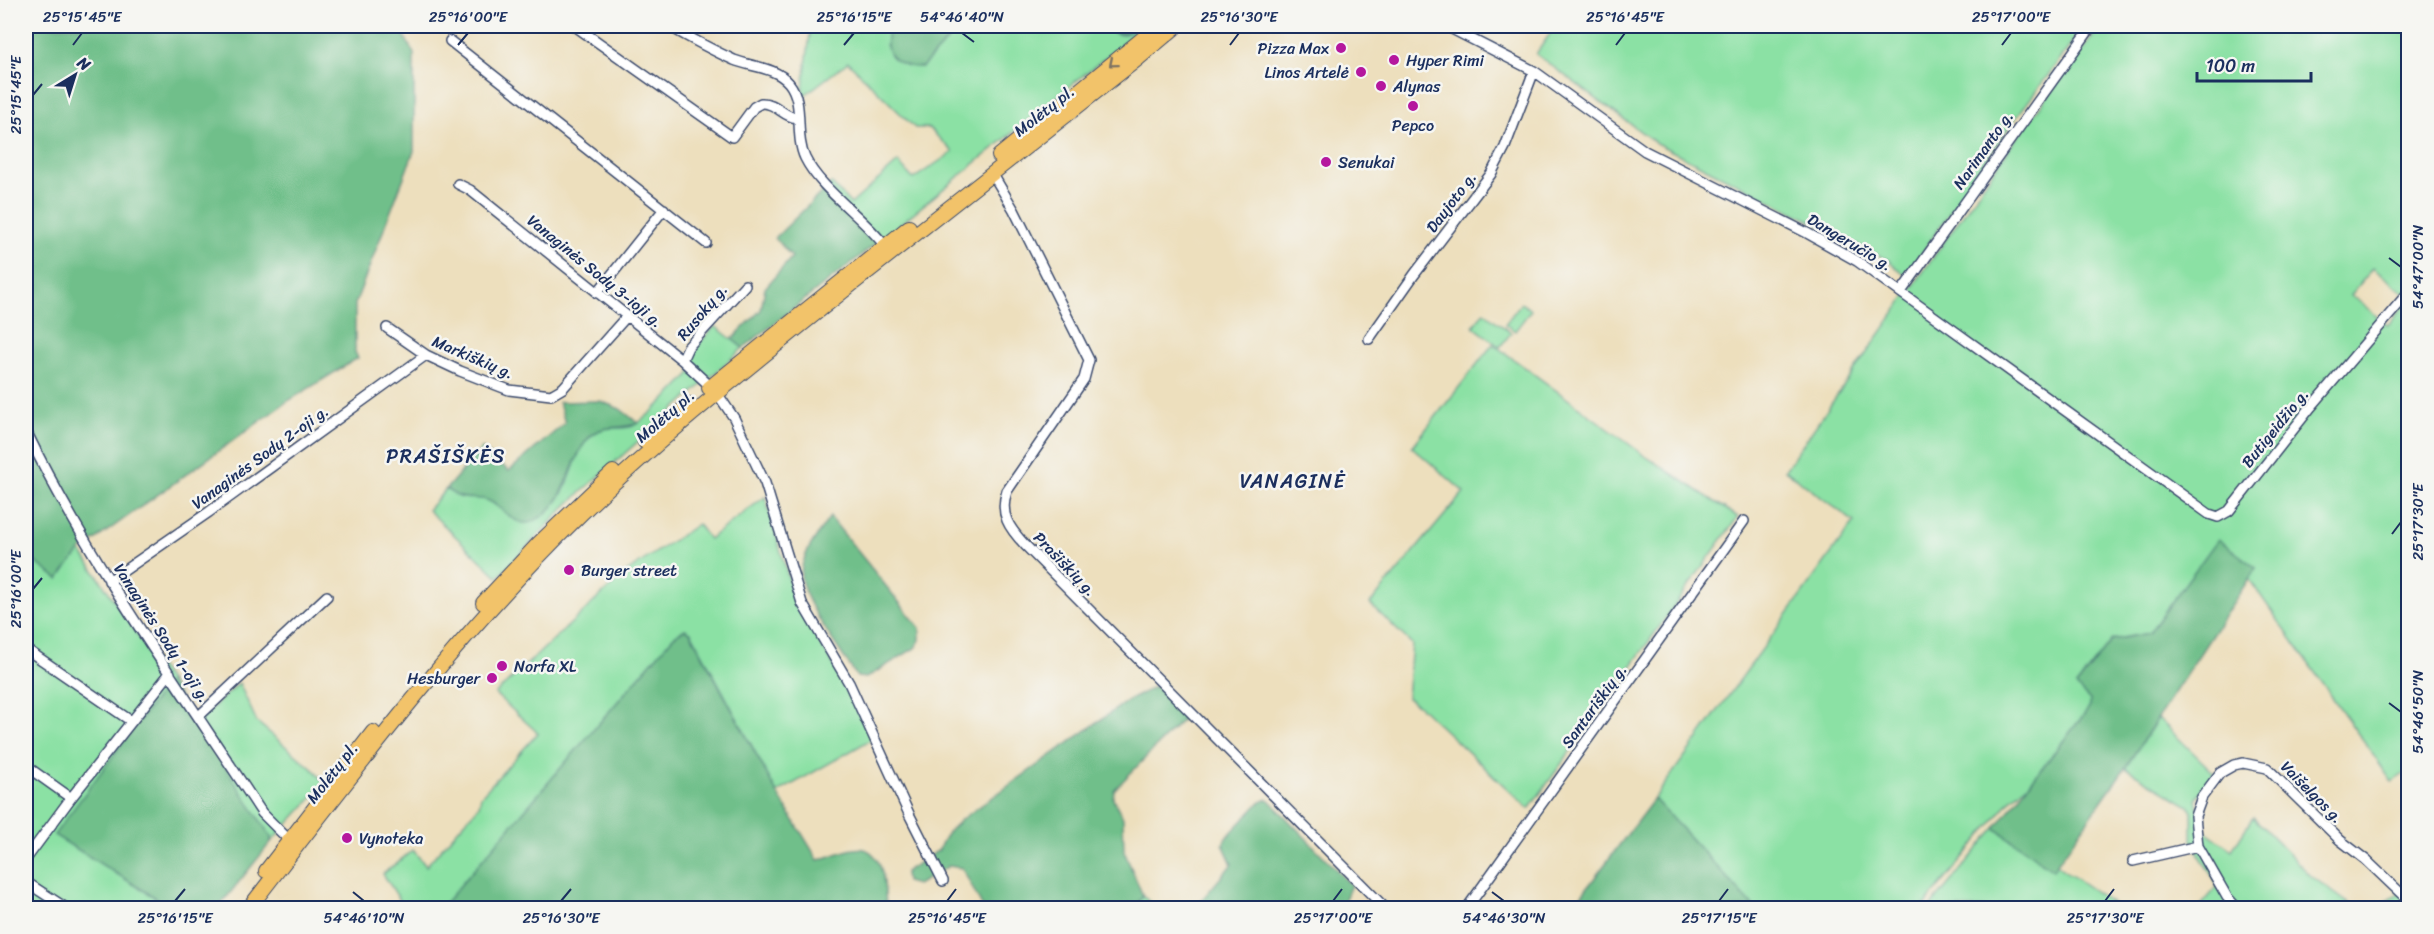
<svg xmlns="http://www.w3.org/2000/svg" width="2434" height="934" font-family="Sriracha,sans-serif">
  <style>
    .green { fill: #8be1a4; stroke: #538881; stroke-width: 1.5 }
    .forest { fill: #70bf8a; stroke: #467774; stroke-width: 1.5 }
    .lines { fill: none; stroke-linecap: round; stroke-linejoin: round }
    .minor-casing { stroke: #3a496c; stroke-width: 12 }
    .highway-casing { stroke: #3a496c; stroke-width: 16 }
    .minor { stroke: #fff; stroke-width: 9 }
    .highway { stroke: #f2c36a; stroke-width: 14 }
    .oneway { stroke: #7c7263 }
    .ticks { fill: none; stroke: #1b2f5e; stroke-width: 2 }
    .poi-dot { fill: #b5179e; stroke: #f6f6f2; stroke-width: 2 }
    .labels { text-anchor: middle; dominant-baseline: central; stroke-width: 5; stroke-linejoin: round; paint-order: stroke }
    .poi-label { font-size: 16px; fill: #1b2f5e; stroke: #f6f6f2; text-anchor: start }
    .street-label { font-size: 16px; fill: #1b2f5e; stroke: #f6f6f2 }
    .quarter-label { font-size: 20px; letter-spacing: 1.5px; fill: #1b2f5e; stroke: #f6f6f2 }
    .neatline { fill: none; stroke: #1b2f5e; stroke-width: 2 }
    .ticks-label { font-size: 15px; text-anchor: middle; fill: #1b2f5e }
  </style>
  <rect width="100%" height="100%" fill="#f6f6f2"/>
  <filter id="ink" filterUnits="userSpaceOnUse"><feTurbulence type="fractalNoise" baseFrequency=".0167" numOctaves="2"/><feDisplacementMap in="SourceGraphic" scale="12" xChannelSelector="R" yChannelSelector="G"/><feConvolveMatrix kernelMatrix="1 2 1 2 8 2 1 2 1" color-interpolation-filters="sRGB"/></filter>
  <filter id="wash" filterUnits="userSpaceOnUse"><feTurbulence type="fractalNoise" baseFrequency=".008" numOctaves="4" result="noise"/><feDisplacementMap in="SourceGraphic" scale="24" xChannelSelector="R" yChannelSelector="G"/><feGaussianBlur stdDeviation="1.35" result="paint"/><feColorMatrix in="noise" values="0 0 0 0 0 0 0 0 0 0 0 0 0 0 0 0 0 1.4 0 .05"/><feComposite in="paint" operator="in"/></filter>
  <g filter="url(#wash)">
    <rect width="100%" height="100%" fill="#eddfbd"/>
    <!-- green -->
    <path class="green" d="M811 26H889L886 45 922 67 961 26H1094L1121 35 1131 32 1138 26H1144L878 242 825 189 831 183 851 204 898 162 913 179 953 152 929 128H915L848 62 802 97Z
      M1555 26H2085L2004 134 1906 276 1888 260 1656 143 1536 54Z
      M2101 26H2408V296L2373 268 2351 295 2388 325 2408 300V771L2392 782 2249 579 2256 568 2218 540 2149 633 2112 640 2076 686 2090 700V707L2029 784 2012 798 1922 908H1755L1654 799 1854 522 1785 470 2020 133Z
      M1521 303 1531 310 1515 331 1505 324Z
      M1484 312 1511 333 1500 347 1473 326Z
      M715 326 743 348 568 504 498 577 428 510 446 489 459 497 479 498 490 501 511 517 544 515C553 506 561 498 566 486 574 470 578 445 594 434 606 424 620 431 633 426 648 419 678 386 691 373L692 351Z
      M1493 344 1648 458 1738 517 1529 809 1418 705 1407 698 1412 644 1370 604 1464 492 1412 447Z
      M765 497 794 597 801 613 848 688 872 739 777 793 691 632 685 629 673 637 441 908H405L383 874 413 850 426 866 479 806 481 796 538 733 495 694 625 573 698 524 709 539Z
      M80 550 169 681 55 835 172 908H26V555L58 579Z
      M239 683 257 722 316 772 325 784 271 842V837L195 724Z
      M2158 718 2214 773 2196 800 2204 830 2232 850 2253 817 2311 876 2355 908H2199L2218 886 2192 842V811L2189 806 2125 768Z
      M1995 828 2052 869 2056 865 2119 908H1929Z
      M2408 888V908H2376Z
      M1143 896 1156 908H1134Z"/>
    <!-- forest -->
    <path class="forest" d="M26 26H399L414 54V151L355 304V352L358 358 288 401 81 550 58 579 26 555Z
      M889 26H961L922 67C909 68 888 62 887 46 886 39 888 32 889 26Z
      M1094 26H1138C1124 39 1111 31 1094 26Z
      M825 189 878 242 743 348 732 339 761 310 765 288 792 257 775 238Z
      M600 401 620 409 638 423C624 430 608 424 594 433 570 451 572 495 541 517 536 520 530 524 524 523 510 521 501 506 489 501 479 496 467 501 458 496 454 495 450 491 446 489L482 448 509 471 565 423 559 402Z
      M830 517 920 628V640L915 648 866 678 857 677C843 654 801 600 801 575 801 554 819 533 830 517Z
      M2218 539 2256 568 2125 768 2053 870 1995 828 2090 707V700L2076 686 2112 640 2149 633Z
      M685 629 690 632 777 793 818 860C830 857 842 851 854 849 885 843 885 890 886 908H441L673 637Z
      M169 681 271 837V842L218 908H172L54 835Z
      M1156 686 1186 716 1114 790 1113 798 1123 818 1124 851 1143 896 1134 908H983L962 868 949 866 917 885 906 882 905 872 939 850C943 836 952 828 962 819L1126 702Z
      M1268 799 1351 885 1342 906 1336 908H1195L1232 864 1223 844 1226 838 1259 803Z
      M1654 799 1755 908H1572Z"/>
  </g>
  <g filter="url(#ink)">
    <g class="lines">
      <!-- minor casing -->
      <g class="minor-casing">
        <path id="minor" d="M575 26 732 137 754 107 761 103C776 102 783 117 797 118
          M669 26C690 38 712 50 734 60 751 67 776 67 789 83 805 103 794 135 805 158 820 189 863 217 885 246
          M1446 26 1534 71 1645 151 1807 233 1857 261 2209 514 2218 517 2229 511 2311 407 2408 293
          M450 41 706 243
          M992 173 1014 210 1089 360 1084 379 1007 491C999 514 1009 528 1025 545L1385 908
          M458 184 470 190 682 360 710 386
          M1901 292 2092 26
          M597 293 664 209
          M387 328 426 355 460 371 509 390 551 395 563 388 627 316
          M1369 339 1414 275 1491 174 1505 147 1534 71
          M682 360 688 347 745 285
          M717 393 734 418 765 483 802 603 849 683 910 816 943 881
          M26 431C92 566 180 688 262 813L289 840
          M26 562V564
          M109 581 209 512 426 355
          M26 649 131 721
          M199 716 327 596
          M26 766 71 798
          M26 859 71 798 170 673
          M2133 861 2198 846
          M26 882 66 908
          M1467 908 1744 521
          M2237 908 2227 897 2198 846 2195 816 2202 797 2220 773 2234 765 2243 763 2267 768 2340 840 2366 860 2408 900"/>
      </g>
      <!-- highway casing -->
      <g class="highway-casing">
        <path id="highway" d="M999 156 1158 26
          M709 388 909 227
          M645 442 689 404
          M483 603 539 543 613 472
          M266 871 373 732
          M249 908C354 772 457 635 581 514 666 432 759 359 851 285 947 209 1043 133 1139 58L1177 26"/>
      </g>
      <!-- minor -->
      <use href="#minor" class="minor"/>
      <!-- highway -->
      <use href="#highway" class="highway"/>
    </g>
    <!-- one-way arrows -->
    <defs><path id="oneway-chevron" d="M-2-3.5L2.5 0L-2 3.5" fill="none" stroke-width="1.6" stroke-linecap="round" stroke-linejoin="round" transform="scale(1.5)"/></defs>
    <use class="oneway" href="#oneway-chevron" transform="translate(1113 63) rotate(140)"/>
  </g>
  <!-- ticks -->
  <path class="ticks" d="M962 33 974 42M73 45 82 33M458 45 468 33M844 45 854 33M1230 45 1239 33M1616 45 1625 33M2002 45 2011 33M33 95 42 84M2389 258 2401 267M2392 534 2401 522M33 589 42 578M2389 703 2401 712M353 892 364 901M1492 892 1504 901M175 901 185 889M561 901 571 889M947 901 956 889M1333 901 1342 889M1719 901 1728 889M2105 901 2114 889"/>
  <!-- markers -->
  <g class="poi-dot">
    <circle cx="1341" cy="48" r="6"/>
    <circle cx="1394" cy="60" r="6"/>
    <circle cx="1361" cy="72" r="6"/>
    <circle cx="1381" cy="86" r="6"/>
    <circle cx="1413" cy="106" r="6"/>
    <circle cx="1326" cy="162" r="6"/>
    <circle cx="569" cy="570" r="6"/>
    <circle cx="502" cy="666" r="6"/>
    <circle cx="492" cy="678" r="6"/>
    <circle cx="347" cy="838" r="6"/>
  </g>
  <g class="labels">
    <!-- poi labels -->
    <g class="poi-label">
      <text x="1329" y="48" text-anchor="end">Pizza Max</text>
      <text x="1406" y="60">Hyper Rimi</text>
      <text x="1349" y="72" text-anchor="end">Linos Artelė</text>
      <text x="1393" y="86">Alynas</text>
      <text x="1413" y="125" text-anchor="middle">Pepco</text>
      <text x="1338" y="162">Senukai</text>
      <text x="581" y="570">Burger street</text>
      <text x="514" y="666">Norfa XL</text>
      <text x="480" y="678" text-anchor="end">Hesburger</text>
      <text x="359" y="838">Vynoteka</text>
    </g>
    <!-- street labels -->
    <g class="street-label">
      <text transform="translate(1044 111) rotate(-38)">Molėtų pl.</text>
      <text transform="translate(1983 150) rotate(-55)">Narimanto g.</text>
      <text transform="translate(1451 202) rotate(-53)">Daujoto g.</text>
      <text transform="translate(1850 242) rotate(31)">Dangeručio g.</text>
      <text transform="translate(595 271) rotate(39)">Vanaginės Sodų 3-ioji g.</text>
      <text transform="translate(702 312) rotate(-50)">Rusokų g.</text>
      <text transform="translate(473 357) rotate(23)">Markiškių g.</text>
      <text transform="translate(665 416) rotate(-41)">Molėtų pl.</text>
      <text transform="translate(2275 428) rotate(-51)">Butigeidžio g.</text>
      <text transform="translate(260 457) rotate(-36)">Vanaginės Sodų 2-oji g.</text>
      <text transform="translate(1065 564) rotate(46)">Prašiškių g.</text>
      <text transform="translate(162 633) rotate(57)">Vanaginės Sodų 1-oji g.</text>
      <text transform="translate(1594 706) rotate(-54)">Santariškių g.</text>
      <text transform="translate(332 773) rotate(-52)">Molėtų pl.</text>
      <text transform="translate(2312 792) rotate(45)">Vaišelgos g.</text>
    </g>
    <!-- quarter labels -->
    <g class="quarter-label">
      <text x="446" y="456">PRAŠIŠKĖS</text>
      <text x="1293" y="481">VANAGINĖ</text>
    </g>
  </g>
  <!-- margin -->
  <rect width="2434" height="934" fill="none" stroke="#f6f6f2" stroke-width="66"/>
  <!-- north arrow -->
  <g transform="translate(75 75) rotate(38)" stroke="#f6f6f2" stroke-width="4.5" paint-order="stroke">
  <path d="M0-4.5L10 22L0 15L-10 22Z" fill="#1b2f5e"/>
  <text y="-9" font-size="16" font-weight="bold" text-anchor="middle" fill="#1b2f5e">N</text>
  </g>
  <!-- scale -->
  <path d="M2197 72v9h114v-9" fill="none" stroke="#1b2f5e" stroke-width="3"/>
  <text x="2206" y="72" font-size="18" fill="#1b2f5e" stroke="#f6f6f2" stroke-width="4.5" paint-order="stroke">100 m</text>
  <rect x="33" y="33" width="2368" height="868" class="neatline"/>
  <g class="ticks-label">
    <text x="82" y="22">25°15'45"E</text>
    <text x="468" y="22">25°16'00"E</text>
    <text x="854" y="22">25°16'15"E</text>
    <text x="962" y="22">54°46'40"N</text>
    <text x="1239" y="22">25°16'30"E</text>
    <text x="1625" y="22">25°16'45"E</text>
    <text x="2011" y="22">25°17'00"E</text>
    <text transform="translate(16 95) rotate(-90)" y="5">25°15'45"E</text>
    <text transform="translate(2418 267) rotate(-90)" y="5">54°47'00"N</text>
    <text transform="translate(2418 522) rotate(-90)" y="5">25°17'30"E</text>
    <text transform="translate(16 589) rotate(-90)" y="5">25°16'00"E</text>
    <text transform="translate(2418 712) rotate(-90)" y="5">54°46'50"N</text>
    <text x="175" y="923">25°16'15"E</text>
    <text x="364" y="923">54°46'10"N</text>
    <text x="561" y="923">25°16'30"E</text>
    <text x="947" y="923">25°16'45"E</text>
    <text x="1333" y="923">25°17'00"E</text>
    <text x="1504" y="923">54°46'30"N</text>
    <text x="1719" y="923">25°17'15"E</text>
    <text x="2105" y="923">25°17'30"E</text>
  </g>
</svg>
